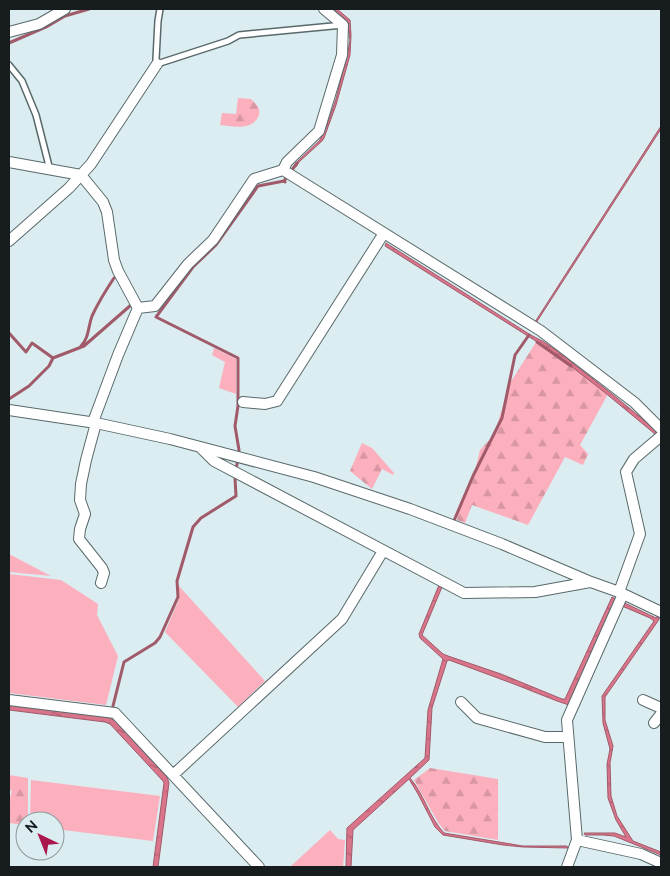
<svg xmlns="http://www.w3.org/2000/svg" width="670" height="876" font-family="Raleway,sans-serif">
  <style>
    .green { fill: #fcafbd }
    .forest { fill: url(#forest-firs) }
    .water { fill: url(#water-ripples); stroke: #a05a6a }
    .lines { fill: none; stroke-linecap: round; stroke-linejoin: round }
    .stream { stroke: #a05a6a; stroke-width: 3 }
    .service-casing { stroke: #59696b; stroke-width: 8 }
    .minor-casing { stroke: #59696b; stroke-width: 12 }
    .service { stroke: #fff; stroke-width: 5 }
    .minor { stroke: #fff; stroke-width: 10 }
  </style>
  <defs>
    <pattern id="forest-firs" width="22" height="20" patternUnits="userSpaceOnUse" patternTransform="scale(1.25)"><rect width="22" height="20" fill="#fcafbd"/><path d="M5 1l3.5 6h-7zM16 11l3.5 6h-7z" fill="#d796a2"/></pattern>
    <pattern id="water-ripples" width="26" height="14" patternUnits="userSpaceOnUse" patternTransform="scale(1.25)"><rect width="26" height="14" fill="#da748a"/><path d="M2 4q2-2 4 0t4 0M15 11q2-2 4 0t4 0" fill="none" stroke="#b05f70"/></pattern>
  </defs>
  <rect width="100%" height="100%" fill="#dbedf0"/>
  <!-- green -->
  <path class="green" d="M214 348 236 359V394L219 388 225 362 212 355Z
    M9 554 51 576 9 572Z
    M9 574 61 580 98 604 97 615 118 656 106 705 9 693Z
    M178 585 265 681 238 707 165 632 179 599Z
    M31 780 160 796 153 841 55 829V821H30Z
    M330 830 338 839 345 840 343 867H290Z"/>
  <!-- forest -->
  <path class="forest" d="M238 98 251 99C256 104 262 109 258 117 251 131 232 126 220 125L222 113 236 114Z
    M538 339 609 392 580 445 588 454 583 465 565 457 528 525 472 505 465 523 457 520 458 508 473 480 480 450 494 435 510 383Z
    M362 443 372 448 394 473 393 475 382 469 372 489 350 471Z
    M430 768 498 779V840L445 831 439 824 414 780Z
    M9 775 28 778V821H25V825L9 823V801L12 791 9 789Z"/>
  <!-- water -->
  <path class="water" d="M334 9H337L350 20 351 35 350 55 336 105 324 138 322 141 299 162 296 167 294 166 298 161 320 140 327 125 336 99 348 51 350 40 347 21Z
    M661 126V129L536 323 535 322Z
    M386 243 529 334 544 342 560 353 612 394 656 430 661 434V439L603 391 550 350 385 246Z
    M439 585 442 587 422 635 443 654 448 656 501 674 562 699H565L612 597 656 618 661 611V615L658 621 605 697V720L613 746 610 763 611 796 617 816 633 841 661 852V855L614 836 603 835H585L584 833H615L626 837 616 820 608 798 607 764 610 749 603 723 602 696 654 621 650 618 615 603 569 705 557 701 514 684 449 660 447 661 432 708 429 760 410 778C424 794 429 817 444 833L523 846H567L568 848 523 847 503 845 443 835 435 827 418 794 409 779 353 830 351 867H346L347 828 425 758 428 710 443 659 420 638 419 634Z
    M9 705 107 717 114 720 167 777 169 783 158 867H153L164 783 163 781 110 724 105 722 9 710Z"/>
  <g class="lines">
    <!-- stream -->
    <path class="stream" d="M9 43 48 26 65 16 89 9
      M285 182 284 181 297 163
      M9 333 26 352 32 343 53 358
      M537 342 571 366
      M81 346C89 338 88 327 92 316 98 303 106 290 114 278
      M9 399 29 386 49 366 53 358 84 346 131 305
      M453 523 473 476 502 418 515 355 529 335
      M113 706 124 662 155 643 160 637 178 597 177 581 193 527 201 518 236 496 235 478 239 450 235 426 238 406V358L156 317 193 267 216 245 258 186 284 181"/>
    <!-- service casing -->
    <g class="service-casing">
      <path id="service" d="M160 9 158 21 156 59 157 64 228 41 239 35 343 25
        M9 65 22 81 36 115 50 170"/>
    </g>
    <!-- minor casing -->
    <g class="minor-casing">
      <path id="minor" d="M9 32 39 24 65 9
        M9 162 81 175 103 202 107 212 114 260 118 271 138 308
        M283 170 541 331 635 403 661 429
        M9 241 69 188 91 164 157 64
        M243 402 265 404 277 401 384 233
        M9 410 96 423 170 439 314 477 410 509 502 544 591 582 619 592 661 612
        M93 422 118 355 138 308 155 306 188 264 213 240 254 179 283 170 287 162 319 131 342 55 343 25 324 9
        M96 423 86 460 81 484 80 500 85 514 80 529 79 539 102 568 104 573 101 583
        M201 448 214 461 464 593 535 592 590 582
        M619 592 640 534 626 472 634 459 661 436
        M9 700 115 713 259 867
        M643 700 661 708
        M461 702 477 718 545 737H568
        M654 723 661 714
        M173 775 342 619 383 551
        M577 840 641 854 661 863
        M567 867 577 840 567 720 623 594"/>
    </g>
    <!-- service -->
    <use href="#service" class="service"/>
    <!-- minor -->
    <use href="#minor" class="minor"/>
  </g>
  <!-- border -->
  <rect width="670" height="876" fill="none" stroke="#171d1e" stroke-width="20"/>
  <!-- north arrow -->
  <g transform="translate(40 836) rotate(317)"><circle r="24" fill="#dbedf0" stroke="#8d9a9c"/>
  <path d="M0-4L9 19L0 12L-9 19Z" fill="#aa174c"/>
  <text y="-8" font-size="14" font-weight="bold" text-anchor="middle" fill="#171d1e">N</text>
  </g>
</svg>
